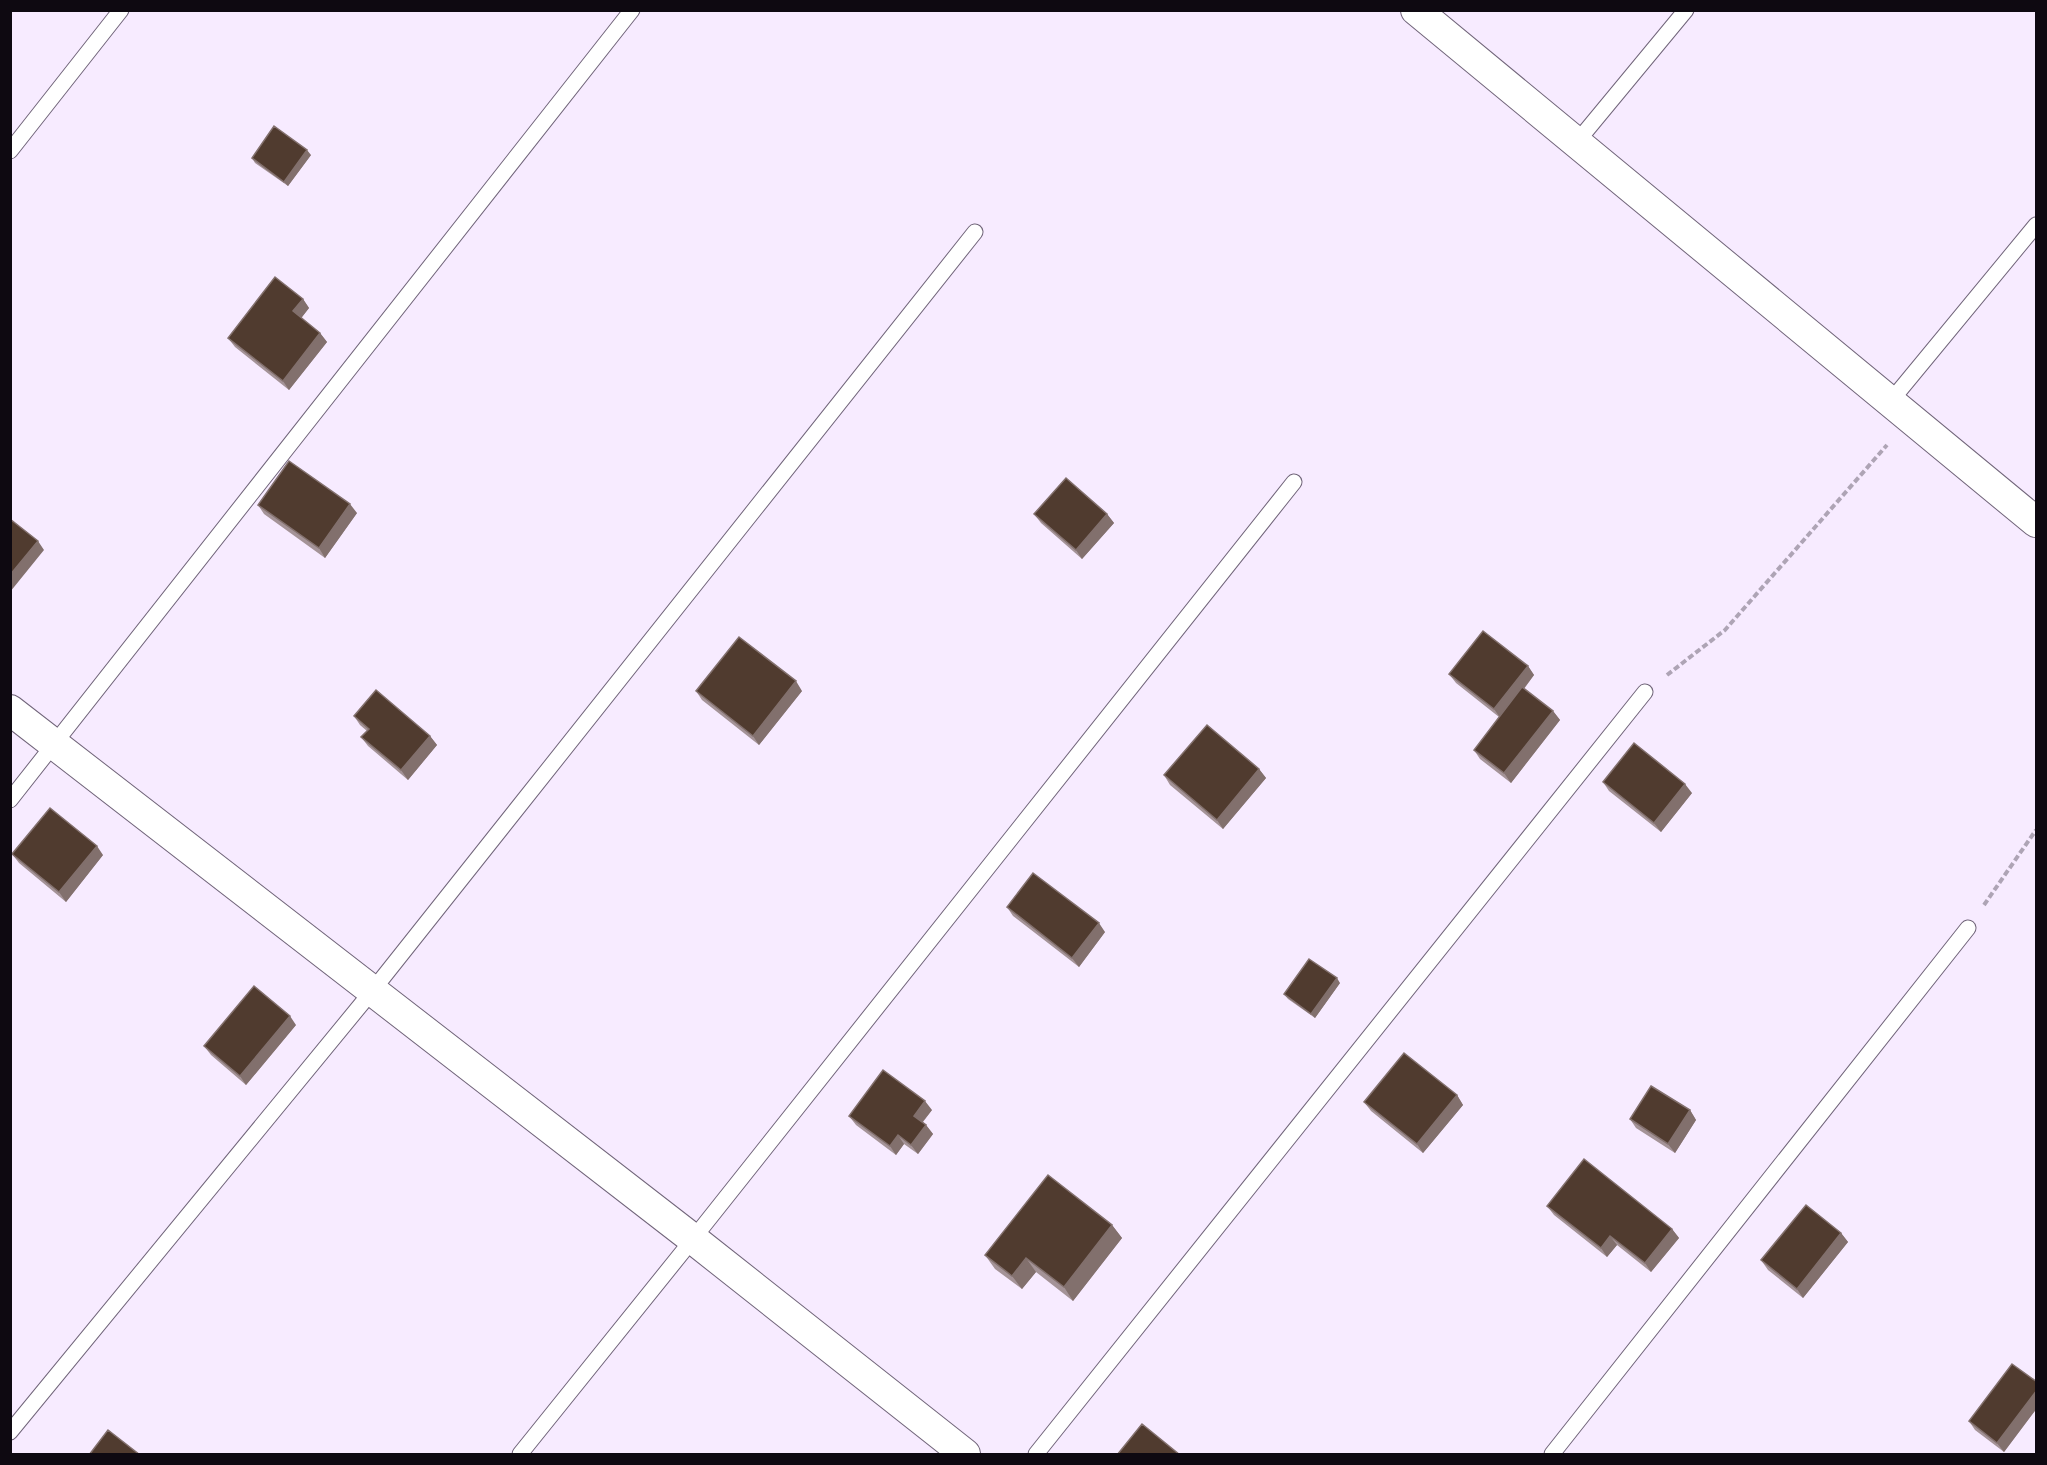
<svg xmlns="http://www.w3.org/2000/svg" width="2047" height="1465" font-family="Merriweather,serif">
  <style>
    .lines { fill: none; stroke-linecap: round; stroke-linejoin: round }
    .service-casing { stroke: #71657a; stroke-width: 17 }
    .minor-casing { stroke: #71657a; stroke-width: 32 }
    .path { stroke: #aea4b5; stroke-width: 4; stroke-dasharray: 6 3; stroke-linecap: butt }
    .service { stroke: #fff; stroke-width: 15 }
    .minor { stroke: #fff; stroke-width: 30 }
    .wall { fill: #a49397 }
    .shaded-wall { fill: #82706d }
    .building { fill: #503b2f; stroke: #82706d; stroke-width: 1.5 }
  </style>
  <rect width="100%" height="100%" fill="#f7ebff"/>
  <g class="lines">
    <!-- service casing -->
    <g class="service-casing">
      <path id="service" d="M1576 143 1686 10
        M10 151 121 10
        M1890 402 2036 225
        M10 800 632 10
        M10 1432 373 990 975 232
        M520 1454 693 1239 1294 482
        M1036 1454 1645 692
        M1552 1454 1968 928"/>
    </g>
    <!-- minor casing -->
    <g class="minor-casing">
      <path id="minor" d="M1416 10 2036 522
        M10 710 693 1239 965 1454"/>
    </g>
    <!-- path -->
    <path class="path" d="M1667 675 1725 630 1887 445
      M1984 905 2036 830"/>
    <!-- service -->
    <use href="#service" class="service"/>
    <!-- minor -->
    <use href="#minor" class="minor"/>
  </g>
  <!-- wall -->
  <path class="wall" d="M311 155 288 186 255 163 252 158Z
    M303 299 309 308 301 318 320 333 327 342 289 390 235 347 228 338Z
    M258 505 357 513 325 558 264 514Z
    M1034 514H1107L1114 523 1082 559 1041 523Z
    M1528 666 1534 675 1524 689 1553 711 1560 720 1511 783 1480 759 1474 750 1499 717 1456 683 1449 674Z
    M696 691H802L759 745 702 700Z
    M354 716 430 736 437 745 408 780 368 746 361 737 367 731 360 725Z
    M1259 769 1266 778 1223 829 1170 785 1164 775Z
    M1603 782 1692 793 1661 832 1609 791Z
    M12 854 103 855 66 902 19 863Z
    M1007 907 1105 932 1079 967 1013 916Z
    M1340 983 1315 1018 1288 999 1284 994Z
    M296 1025 246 1085 211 1055 204 1046Z
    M1457 1095 1463 1105 1423 1153 1371 1111 1364 1102Z
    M932 1110 923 1122 926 1125 933 1134 918 1154 904 1144 896 1155 856 1125 849 1116Z
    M1690 1110 1696 1120 1675 1153 1636 1128 1630 1119Z
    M1547 1206 1672 1229 1679 1238 1651 1272 1617 1245 1607 1257 1554 1215Z
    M1112 1225 1122 1238 1073 1301 1036 1272 1022 1289 995 1269 985 1255Z
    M1841 1233 1848 1242 1803 1298 1768 1270 1761 1260Z
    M2037 1382V1408L2004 1452 1975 1430 1969 1421Z"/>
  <!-- shaded-wall -->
  <path class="shaded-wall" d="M307 150 311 155 288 186 284 182Z
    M303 299 309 308 299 321 293 311Z
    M320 333 327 342 289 390 283 381Z
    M350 504 357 513 325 558 319 548Z
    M1107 514 1114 523 1082 559 1076 550Z
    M38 541 44 550 10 592V575Z
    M1528 666 1534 675 1501 719 1494 709Z
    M796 681 802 691 759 745 753 736Z
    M1553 711 1560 720 1511 783 1504 773Z
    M430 736 437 745 408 780 401 770Z
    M1259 769 1266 778 1223 829 1217 820Z
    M1685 784 1692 793 1661 832 1654 823Z
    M97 846 103 855 66 902 59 892Z
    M1099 923 1105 932 1079 967 1072 958Z
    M1337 978 1340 983 1315 1018 1311 1014Z
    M290 1016 296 1025 246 1085 240 1076Z
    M1457 1095 1463 1105 1423 1153 1417 1144Z
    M925 1101 932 1110 920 1125 914 1116Z
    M1690 1110 1696 1120 1675 1153 1668 1144Z
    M926 1125 933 1134 918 1154 911 1145Z
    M898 1135 904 1144 896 1155 890 1146Z
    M1112 1225 1122 1238 1073 1301 1064 1287Z
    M1672 1229 1679 1238 1651 1272 1645 1263Z
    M1841 1233 1848 1242 1803 1298 1797 1289Z
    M1610 1236 1617 1245 1607 1257 1601 1248Z
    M1026 1258 1036 1272 1022 1289 1012 1276Z
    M2037 1390V1408L2004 1452 1997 1443Z"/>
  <!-- building -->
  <path class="building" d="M274 126 307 150 284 182 252 158Z
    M275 277 303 299 293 311 320 333 283 381 228 338Z
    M289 461 350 504 319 548 258 505Z
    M1066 478 1107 514 1076 550 1034 514Z
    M10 519 38 541 10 575Z
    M1483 631 1528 666 1494 709 1449 674Z
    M739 637 796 681 753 736 696 691Z
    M1522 687 1553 711 1504 773 1474 750Z
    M376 690 430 736 401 770 361 737 369 729 354 716Z
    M1207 725 1259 769 1217 820 1164 775Z
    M1634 743 1685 784 1654 823 1603 782Z
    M50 808 97 846 59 892 12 854Z
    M1033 873 1099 923 1072 958 1007 907Z
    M1309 959 1337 978 1311 1014 1284 994Z
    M254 986 290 1016 240 1076 204 1046Z
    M1404 1053 1457 1095 1417 1144 1364 1102Z
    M883 1070 925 1101 914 1116 926 1125 911 1145 898 1135 890 1146 849 1116Z
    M1651 1086 1690 1110 1668 1144 1630 1119Z
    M1584 1159 1672 1229 1645 1263 1610 1236 1601 1248 1547 1206Z
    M1048 1175 1112 1225 1064 1287 1026 1258 1012 1276 985 1255Z
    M1806 1205 1841 1233 1797 1289 1761 1260Z
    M2012 1364 2037 1382V1390L1997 1443 1969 1421Z
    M1142 1424 1180 1455H1117Z
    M108 1430 140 1455H89Z"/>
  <!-- border -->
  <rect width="2047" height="1465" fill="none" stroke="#0e0911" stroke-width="24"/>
</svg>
